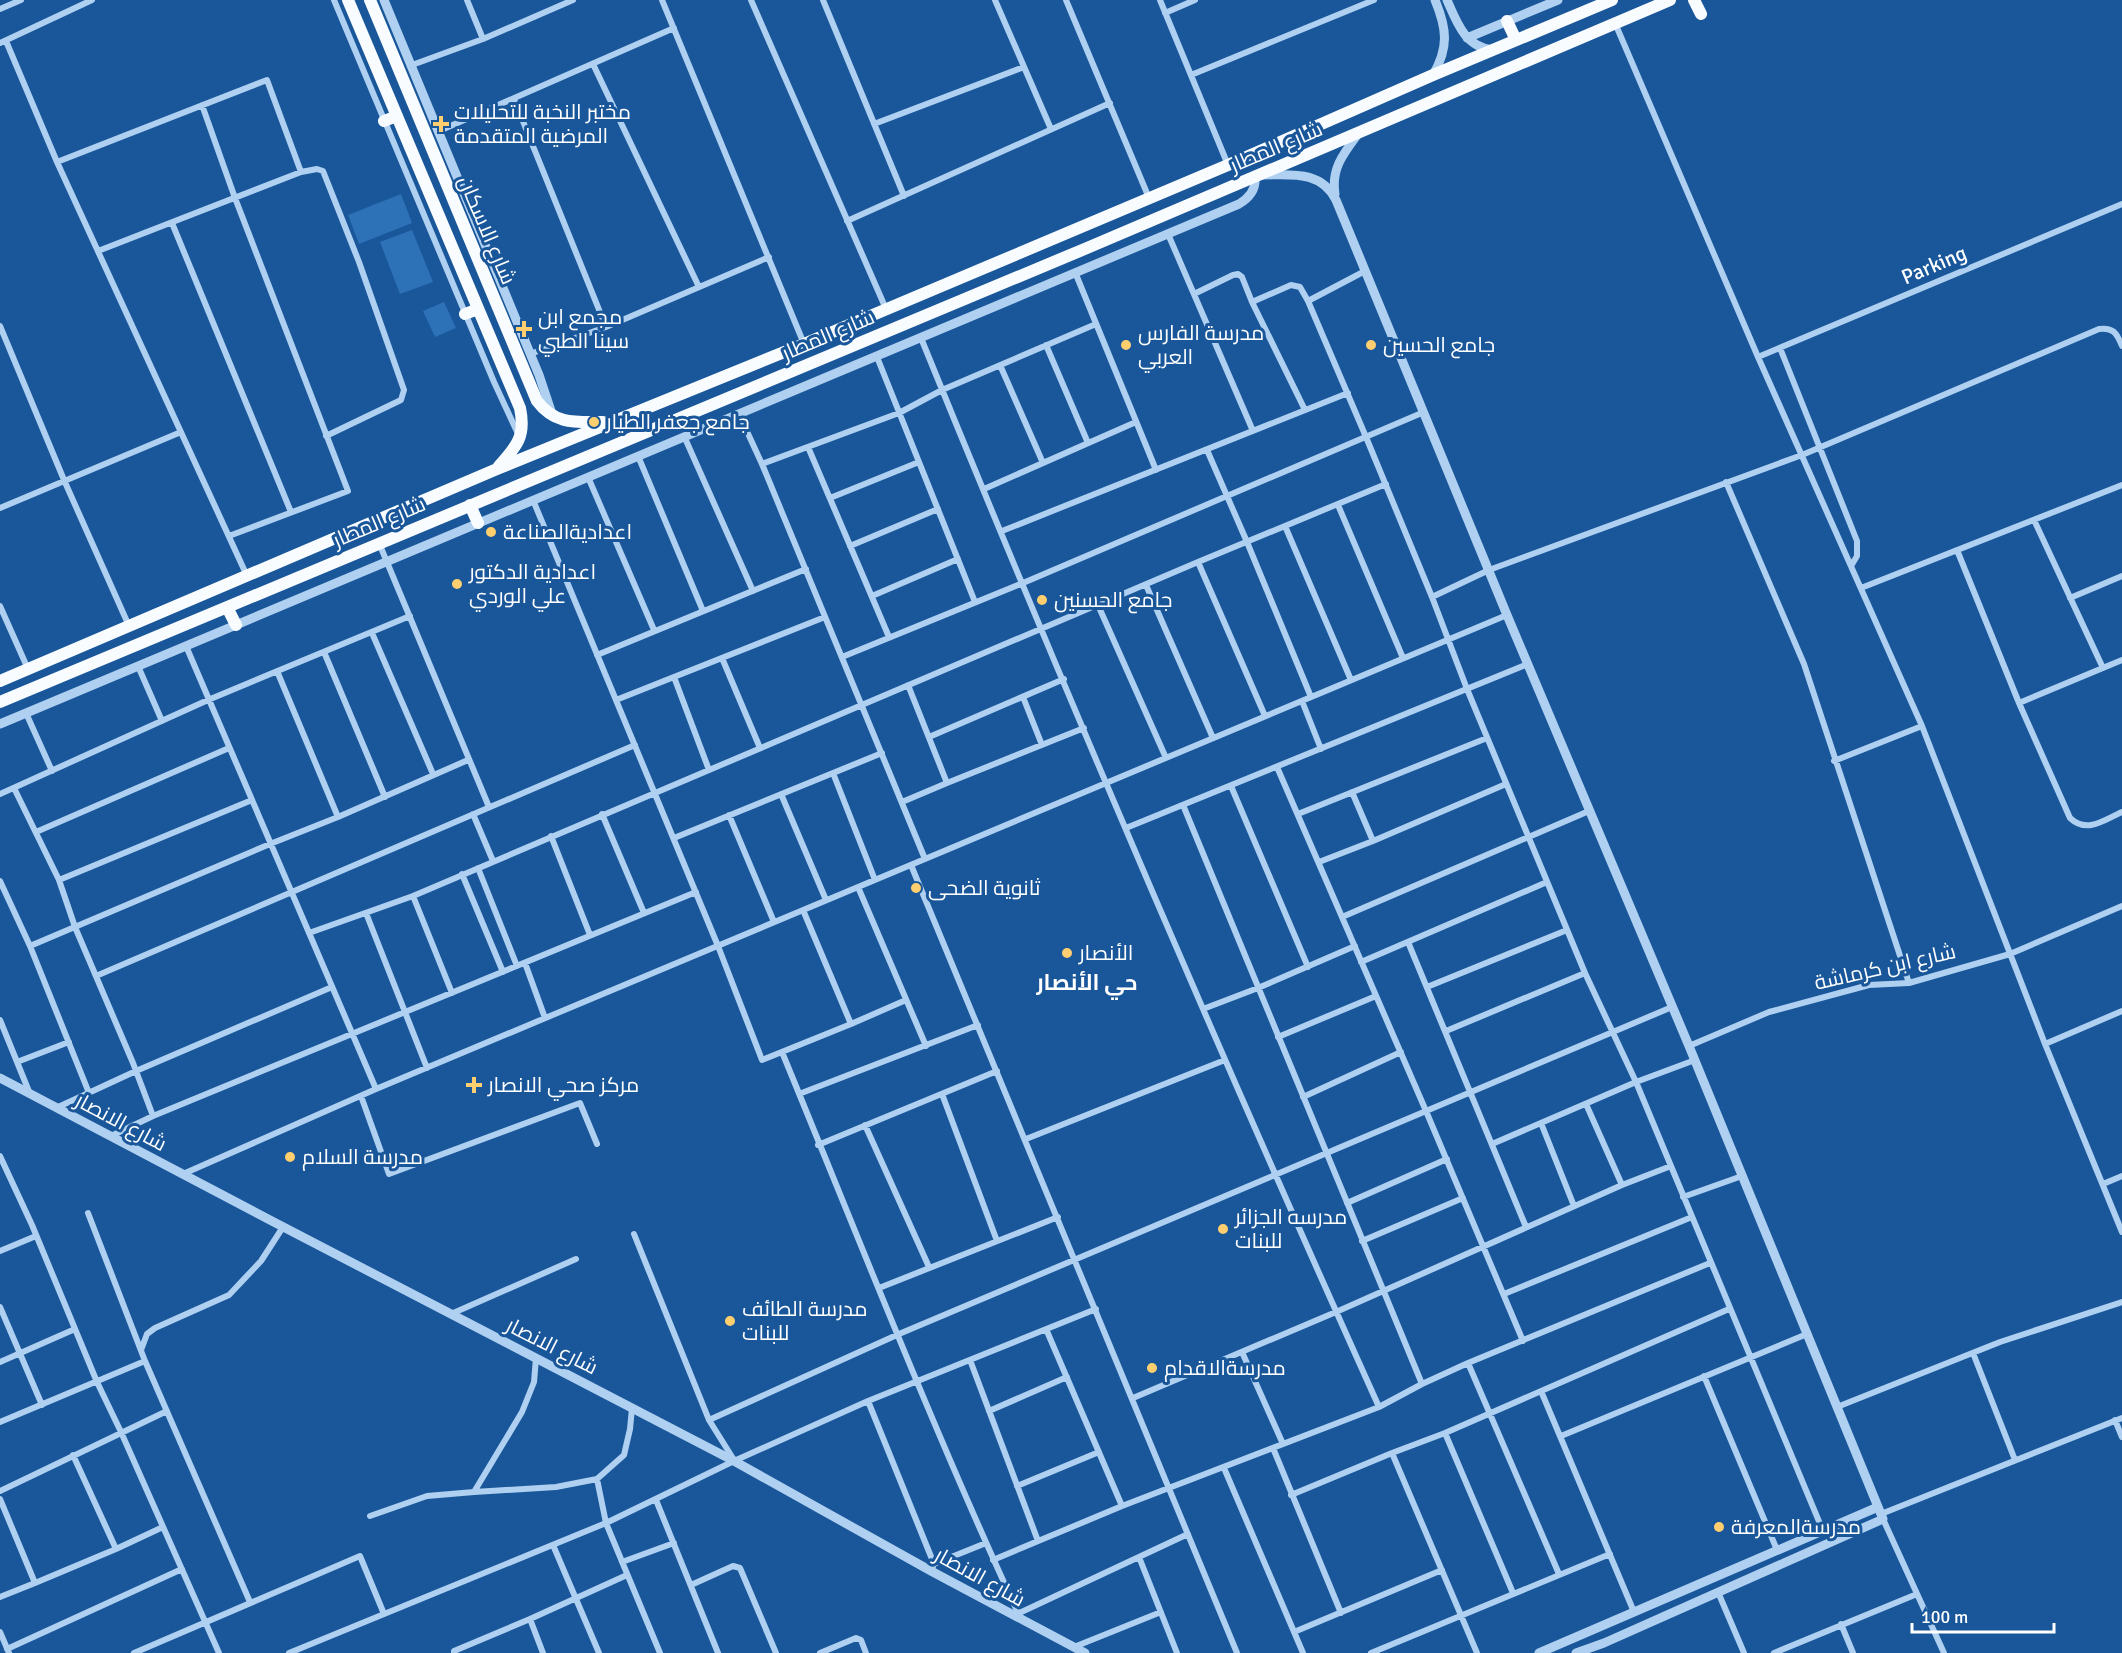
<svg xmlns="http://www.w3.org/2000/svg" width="2122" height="1653" font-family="Signika,Cairo,sans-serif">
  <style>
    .green { fill: #2d71b7 }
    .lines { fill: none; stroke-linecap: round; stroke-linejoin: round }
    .minor { stroke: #afd0f1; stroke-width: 6 }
    .tertiary { stroke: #afd0f1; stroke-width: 9 }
    .primary { stroke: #f9fcff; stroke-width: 12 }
    .poi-dot { fill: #ffcf6f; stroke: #19579a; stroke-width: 2 }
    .labels { text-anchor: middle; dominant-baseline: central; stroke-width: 6; stroke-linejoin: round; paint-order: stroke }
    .poi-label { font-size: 21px; fill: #fff; stroke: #19579a; text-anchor: start }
    .street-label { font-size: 21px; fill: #fff; stroke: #19579a }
    .neighbourhood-label { font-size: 22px; font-weight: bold; fill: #fff; stroke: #19579a }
  </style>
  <rect width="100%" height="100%" fill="#19579a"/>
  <!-- green -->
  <path class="green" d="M401 194 412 223 359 244 348 215Z
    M412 230 433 282 400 294 380 242Z
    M444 302 456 328 435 337 423 311Z"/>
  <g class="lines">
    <!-- minor -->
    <path class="minor" d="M334 0 494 382 519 436
      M467 0 483 39
      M662 0 804 344
      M751 0 886 309
      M823 0 904 196
      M995 0 1051 129
      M1066 0 1149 198
      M1160 0 1228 165
      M0 9 21 0
      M1165 13 1195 0
      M1615 23 1758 357 1922 726 2045 1044 2122 1232
      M6 41 57 162 247 576
      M0 43 92 0
      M593 64 699 287
      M412 65 483 39 573 0
      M1191 75 1374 0
      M514 99 606 327
      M202 105 235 198 348 491 229 536
      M874 124 1024 67
      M439 131 674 28
      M57 162 267 80 301 172
      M847 221 1110 103
      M172 223 291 512
      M1168 234 1253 431
      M98 251 301 172 317 169 323 171 359 262 404 390 401 400 326 436
      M1075 272 1156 470
      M1194 294 1233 275 1238 274 1242 277 1252 302 1305 410
      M1308 301 1365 271
      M1252 302 1291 285 1300 287 1308 301 1366 437 1432 597 1467 689 1585 973 1636 1082 1823 1531
      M0 326 64 480 129 626
      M921 338C1067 697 1220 1054 1379 1407
      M1046 345 1088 443
      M1780 348 1857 541V556L1851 566
      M530 354 606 327 769 257
      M877 357 975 602
      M1758 357 2122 204
      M1000 365 1043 463
      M739 414 762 464 925 859
      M684 436 753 591
      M808 447 889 637
      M1207 450 1247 542 1311 697
      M638 456 703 611
      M762 464 899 413 942 390 1096 324
      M588 477 654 630
      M1726 482 1804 664 1909 983
      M984 489 1136 422
      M830 498 919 462
      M533 500 718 946 762 1060 851 1024
      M1338 505 1403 658
      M0 508 181 432
      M2034 520 2103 668
      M1285 526 1351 680
      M1002 531 1348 393
      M379 543 489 807
      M850 546 938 509
      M1957 550 2019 703 2070 818C2087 834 2104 820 2122 812
      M1198 562 1265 716
      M1146 585 1213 738
      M1861 588 2122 485
      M872 596 958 559
      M1432 597 1489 570 1802 455 2099 329C2113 327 2117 333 2122 346
      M2070 598 2122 576
      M1098 605 1166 758
      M0 606 28 669
      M372 633 433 774
      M186 646 376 1089
      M324 652 385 797
      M597 655 806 569
      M842 657 1023 583 1424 412
      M722 658 760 748
      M138 666 162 721
      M277 671 338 817
      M674 677 709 770
      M1023 697 1042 745
      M616 700 825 617
      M1302 701 1321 749
      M2019 703 2122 660
      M26 713 52 771
      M929 737 1064 679
      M1834 761 1922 726
      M1277 767 1426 1111 1523 1341
      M833 773 875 880
      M947 783 1084 728
      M1231 786 1308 967
      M14 788 59 880 75 927 133 1063 153 1116
      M1352 792 1373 841
      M0 794 208 700 410 616
      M781 794 826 900
      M902 802 947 783 908 685
      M1183 805 1422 1384
      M473 814 493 861
      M602 814 644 913
      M1298 814 1487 738
      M729 815 774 922
      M1126 828 1528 664
      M36 832 229 748
      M551 836 590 935
      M674 838 882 753
      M1319 862 1373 841 1506 784
      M911 865 1237 1653
      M478 868 517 966
      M462 874 503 972
      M59 880 252 800
      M0 881 30 946 89 1093
      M858 887 926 1046
      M413 896 452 993
      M803 910 851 1024 906 1000
      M366 913 427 1068
      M1342 917 1589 811
      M309 933 413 896 1198 562 1386 484
      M1408 942 1526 1227
      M30 946 270 844 338 817 468 760
      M1361 962 1547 882
      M525 963 545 1018
      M96 976 635 745
      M1427 987 1567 930
      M1203 1009 1258 988 1355 946
      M0 1020 30 1094
      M1446 1031 1585 973
      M1278 1037 1376 996
      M2045 1044 2122 1011
      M1689 1046 1769 1012 1869 985 1909 983 2010 954 2122 906
      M782 1052C859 1239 933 1429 1018 1613
      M17 1062 69 1042
      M799 1094 978 1025
      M942 1094 997 1241
      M361 1096 389 1174 580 1103 597 1144
      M1303 1097 1401 1052
      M1586 1104 1622 1185
      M56 1108 136 1071 332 987
      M1541 1123 1574 1206
      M865 1125 929 1267
      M111 1136 153 1116 696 892
      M1026 1139 1225 1060
      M1492 1144 1636 1082 1695 1060
      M818 1145 997 1071
      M0 1156 32 1225 97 1382 121 1432 219 1653
      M183 1174 376 1089 1507 615
      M2103 1184 2122 1176
      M1683 1197 1742 1176
      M1347 1203 1447 1159
      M88 1213 145 1361 250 1602
      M634 1234 709 1420 734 1460
      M1362 1241 1463 1198
      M0 1251 36 1236
      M879 1288 1058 1217
      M1504 1294 1692 1217
      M0 1307 42 1405
      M451 1314 576 1259
      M1046 1329 1122 1506
      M141 1350 147 1334 155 1328 229 1295 261 1261 283 1227
      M1242 1352 1283 1444
      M1973 1353 2015 1460
      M970 1360 1038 1541
      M0 1362 75 1329
      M1468 1363 1559 1574
      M1704 1376 1777 1550
      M1541 1391 1634 1612
      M1133 1398 1336 1312 1622 1185 1671 1166
      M868 1401 934 1564 931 1571
      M1837 1407 2000 1342 2122 1302
      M989 1411 1067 1377
      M709 1420 899 1334 1672 1007
      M2115 1420 2122 1437
      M0 1422 145 1361
      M1445 1433 1513 1593
      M1561 1436 1807 1334
      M1273 1448 1341 1613
      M1392 1453 1477 1653
      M1224 1468 1303 1653
      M597 1479 606 1523 660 1653
      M1017 1486 1099 1452
      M0 1491 167 1411
      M474 1492 556 1487 597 1479 624 1455 630 1429 632 1408
      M1291 1495 1392 1453 1445 1433 1729 1309
      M0 1499 35 1583 116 1549 73 1455
      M656 1500 718 1653
      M1881 1514 2122 1418
      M370 1516 427 1496 474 1492 522 1412 534 1382 536 1358
      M1883 1519 1944 1653
      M553 1545 599 1653
      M116 1549 163 1527
      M1139 1557 1177 1653
      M993 1560 1122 1506 1379 1407 1422 1384 1468 1363 1710 1263
      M622 1562 674 1543
      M934 1564 986 1543
      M691 1585 733 1566 740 1568 776 1653
      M1718 1592 1744 1653
      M0 1597 35 1583
      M1015 1615 1188 1534
      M530 1619 627 1575
      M1841 1624 1853 1653
      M0 1632 9 1653
      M1294 1632 1442 1570
      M1074 1647 1161 1612
      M7 1649 182 1569
      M134 1653 360 1556 384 1614
      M289 1653 606 1523 734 1461 868 1401 1096 1309
      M454 1653V1651L530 1619 543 1653
      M820 1653 856 1638 861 1640 866 1653
      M1371 1653 1610 1554
      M1774 1653 1917 1594"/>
    <!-- tertiary -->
    <path class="tertiary" d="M384 0 539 375 553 417
      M1447 0C1457 23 1465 47 1493 50
      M1467 38 1558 0
      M1433 75C1449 47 1447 29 1435 0
      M1262 175C1291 175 1321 170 1336 200L1507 615 1689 1046 1883 1519 1604 1643 1576 1653
      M1335 194C1331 169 1343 154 1358 134
      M0 724 1239 204C1249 198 1256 190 1255 178
      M0 1078 268 1219 734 1461 931 1571 1085 1653
      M1539 1653 1878 1507"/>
    <!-- primary -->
    <path class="primary" d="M348 0 520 408C526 436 517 446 499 466
      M370 0 537 401C555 425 576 422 603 422
      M1694 0 1701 14
      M1507 21 1516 40
      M384 121 397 116
      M465 314 478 309
      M470 505 478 523
      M227 607 236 625
      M0 681 497 469 804 344 1228 165 1433 75 1612 0
      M0 702 1087 248 1670 0"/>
  </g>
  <!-- markers -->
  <g class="poi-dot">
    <path d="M438 115h6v6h6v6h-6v6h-6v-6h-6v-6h6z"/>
    <path d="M521 320h6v6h6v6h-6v6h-6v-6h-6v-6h6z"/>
    <circle cx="1126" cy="345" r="6"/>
    <circle cx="1371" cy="345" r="6"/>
    <circle cx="594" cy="422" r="6"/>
    <circle cx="491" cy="532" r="6"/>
    <circle cx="457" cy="584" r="6"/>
    <circle cx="1042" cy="600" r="6"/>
    <circle cx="916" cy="888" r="6"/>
    <circle cx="1067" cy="953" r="6"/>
    <path d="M471 1076h6v6h6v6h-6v6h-6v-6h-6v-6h6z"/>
    <circle cx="290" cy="1157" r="6"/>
    <circle cx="1223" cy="1229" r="6"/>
    <circle cx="730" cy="1321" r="6"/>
    <circle cx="1152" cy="1368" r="6"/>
    <circle cx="1719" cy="1527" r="6"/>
  </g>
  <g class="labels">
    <!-- poi labels -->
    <g class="poi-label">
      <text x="454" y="112">مختبر النخبة للتحليلات<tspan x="454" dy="24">المرضية المتقدمة</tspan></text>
      <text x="538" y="317">مجمع ابن<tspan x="538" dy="24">سينا الطبي</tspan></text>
      <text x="1138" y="333">مدرسة الفارس<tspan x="1138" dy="24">العربي</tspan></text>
      <text x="1383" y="345">جامع الحسين</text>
      <text x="606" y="422">جامع جعفر الطيار</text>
      <text x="503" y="532">اعداديةالصناعة</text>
      <text x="469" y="572">اعدادية الدكتور<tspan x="469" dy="24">علي الوردي</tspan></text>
      <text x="1054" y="600">جامع الحسنين</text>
      <text x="928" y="888">ثانوية الضحى</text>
      <text x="1079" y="953">الأنصار</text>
      <text x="488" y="1085">مركز صحي الانصار</text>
      <text x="302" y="1157">مدرسة السلام</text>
      <text x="1235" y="1217">مدرسه الجزائر<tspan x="1235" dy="24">للبنات</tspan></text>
      <text x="742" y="1309">مدرسة الطائف<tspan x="742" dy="24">للبنات</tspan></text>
      <text x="1164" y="1368">مدرسةالاقدام</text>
      <text x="1731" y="1527">مدرسةالمعرفة</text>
    </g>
    <!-- street labels -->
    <g class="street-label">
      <text transform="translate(1276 147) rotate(-23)">شارع المطار</text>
      <text transform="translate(487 230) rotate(67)">شارع الاسكان</text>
      <text transform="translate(1934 265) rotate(-23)">Parking</text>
      <text transform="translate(828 335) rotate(-23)">شارع المطار</text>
      <text transform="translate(379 522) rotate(-23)">شارع المطار</text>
      <text transform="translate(1885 967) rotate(-13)">شارع ابن كرماشة</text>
      <text transform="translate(121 1122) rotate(28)">شارع الانصار</text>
      <text transform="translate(552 1346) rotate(27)">شارع الانصار</text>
      <text transform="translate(980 1577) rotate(29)">شارع الانصار</text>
    </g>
    <!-- neighbourhood labels -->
    <g class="neighbourhood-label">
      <text x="1087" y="982">حي الأنصار</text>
    </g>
  </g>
  <!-- scale -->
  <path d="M1912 1623v9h142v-9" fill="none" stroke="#ffffff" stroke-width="3"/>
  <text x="1921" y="1623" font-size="18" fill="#ffffff" stroke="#19579a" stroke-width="4.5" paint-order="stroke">100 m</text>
</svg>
